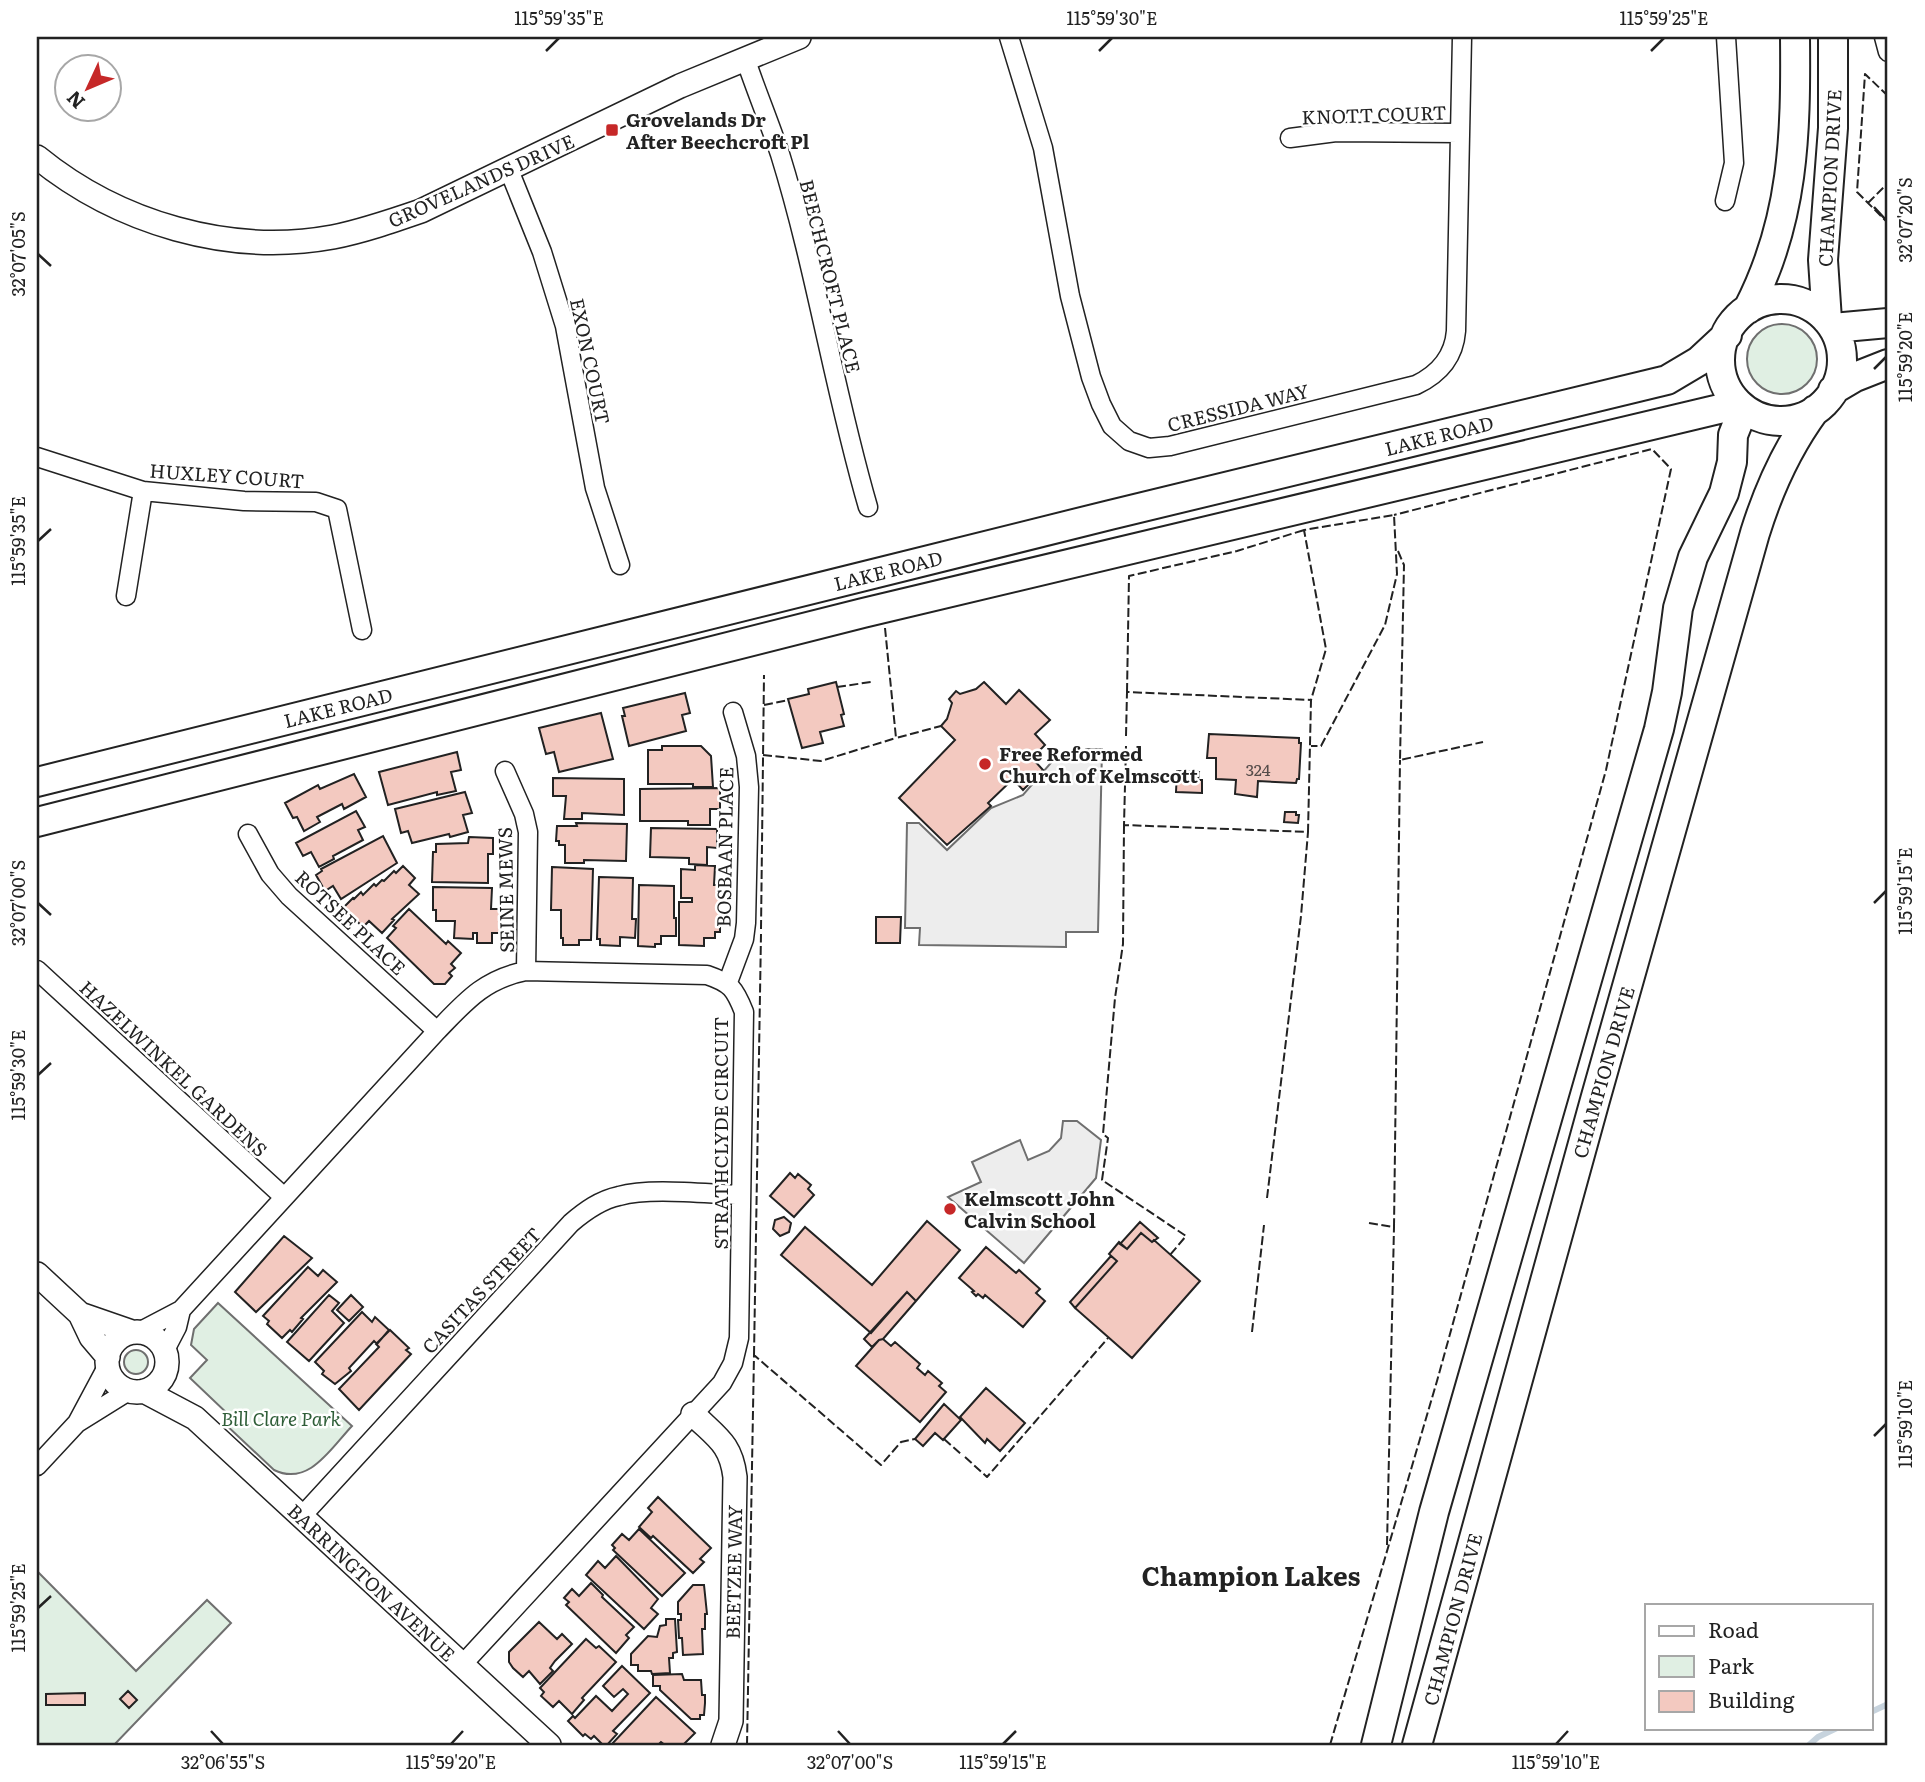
<svg xmlns="http://www.w3.org/2000/svg" width="1925" height="1782" font-family="Literata,serif">
  <style>
    .green { fill: #e0efe3; stroke: #6f6f6f; stroke-width: 2 }
    .parking { fill: #ededed; stroke: #6f6f6f; stroke-width: 2 }
    .lines { fill: none; stroke-linecap: round; stroke-linejoin: round }
    .stream { stroke: #c7d3dd; stroke-width: 6 }
    .building { fill: #f3c9c0; stroke: #222; stroke-width: 2 }
    .minor-casing { stroke: #222; stroke-width: 21 }
    .tertiary-casing { stroke: #222; stroke-width: 26 }
    .primary-casing { stroke: #222; stroke-width: 32 }
    .minor { stroke: #fff; stroke-width: 18 }
    .tertiary { stroke: #fff; stroke-width: 23 }
    .primary { stroke: #fff; stroke-width: 28 }
    .fence { stroke: #222; stroke-width: 2; stroke-dasharray: 9 3.5; stroke-linecap: butt }
    .ticks { fill: none; stroke: #222; stroke-width: 2.5 }
    .poi-dot { fill: #c62828; stroke: #fff; stroke-width: 2.5 }
    .labels { text-anchor: middle; dominant-baseline: central; stroke-width: 5; stroke-linejoin: round; paint-order: stroke }
    .number-label { font-size: 16px; fill: #564c4a }
    .street-label { font-size: 19px; fill: #222; stroke: #fff }
    .poi-label { font-size: 19px; font-weight: bold; fill: #222; stroke: #fff; text-anchor: start }
    .park-label { font-size: 19px; font-style: italic; fill: #2f5e38; stroke: #fff }
    .district-label { font-size: 26px; font-weight: bold; fill: #222; stroke: #fff }
    .neatline { fill: none; stroke: #222; stroke-width: 2.5 }
    .ticks-label { font-size: 18px; text-anchor: middle; fill: #222 }
  </style>
  <rect width="100%" height="100%" fill="#fff"/>
  <!-- green -->
  <path class="green" d="M1747 359a35 35 0 1 1 70 0a35 35 0 1 1-70 0Z
    M218 1303 352 1426C331 1448 309 1487 274 1470L224 1423 230 1416 190 1378 207 1360 191 1345 194 1329Z
    M124 1362a12 12 0 1 1 24 0a12 12 0 1 1-24 0Z
    M37 1571 136 1671 207 1600 231 1623 114 1745H37Z"/>
  <!-- parking -->
  <path class="parking" d="M1086 749H1102L1098 932H1066V947L919 945 920 928H905L907 823H919L947 850 991 808 1023 795 1056 757 1079 758Z
    M1063 1121H1077L1101 1140 1096 1178 1024 1263 948 1197 981 1182 972 1162 1020 1140 1028 1160 1049 1151 1061 1138Z"/>
  <g class="lines">
    <!-- stream -->
    <path class="stream" d="M1871 1712 1888 1704
      M1809 1745 1818 1737 1837 1728"/>
  </g>
  <!-- building -->
  <path class="building" d="M836 682 844 714 841 715 844 726 820 732 823 743 802 748 788 699 809 694 808 689Z
    M984 682 1006 704 1019 690 1050 720 1035 734 1045 745 1032 758 1043 770 1023 790 1013 779 988 803 991 806 947 845 899 798 955 740 941 726 947 719 952 703 949 699 956 691 960 694 976 689Z
    M685 693 690 713 682 715 686 731 629 746 622 716H625L623 708Z
    M601 713 613 759 559 772 554 752 546 754 539 728Z
    M1209 734 1299 738V743H1301L1299 779H1297L1296 783 1258 781 1257 797 1235 794 1236 780 1216 779V758H1207Z
    M662 746H701L711 756 713 787H693V784H648V750H662Z
    M457 752 461 770 451 772 456 791 437 795V792L388 805 379 772Z
    M1177 771 1199 772 1198 780H1202V793L1176 792Z
    M354 774 366 797 344 809 342 804 317 817 320 822 304 831 297 817 293 818 285 803 318 785 320 789Z
    M553 778 624 779V815L582 813V819H564L566 796H553Z
    M720 788V809H710V825H688V821H640V789Z
    M465 792 472 813 463 815 468 832 450 837 449 834 412 843 408 831 401 833 395 809Z
    M356 811 365 827 358 830 363 840 333 856 334 859 319 867 311 852 303 856 296 843Z
    M1285 812H1296V815H1299L1298 823 1284 822Z
    M576 823 627 824 626 861 584 860V863H565V845H559V841H556L557 826H577Z
    M651 828 717 829V848L707 847V865L689 864V858L650 857Z
    M383 836 397 863 341 899 333 886 325 891 316 875 322 871 321 869Z
    M469 837 493 838V854H488V883L432 882 433 852H436V844L468 843Z
    M695 865 715 866 714 885H720V932H715V938H704V946L679 945V902H692V898H681V869L695 870Z
    M403 866 415 878 409 885 419 894 392 919 394 920 382 933 369 921 363 927 343 908 353 898 354 899 361 892 363 895 374 884 376 886 382 880 384 881 394 871 396 873Z
    M552 867 593 869 591 940H579V945H563V938H561V910H551Z
    M599 877 633 878 632 919H636L635 938 620 937V946L600 945V939H597Z
    M639 885 674 886V918H676V936H661V944H655V947L638 946Z
    M433 887 492 888 491 909H502L501 933H492V943H477V933H473V939L454 938 455 921H436V910H433Z
    M409 909 446 944 448 941 461 953 451 964 455 968 449 973 452 976 445 984H434L387 938 396 928 393 926Z
    M876 917H901L900 943H876Z
    M790 1173 795 1178 798 1174 811 1185 808 1189 814 1195 794 1217 770 1196Z
    M784 1217 791 1223 789 1232 780 1236 773 1229 775 1220Z
    M927 1221 960 1250 916 1301 907 1292 871 1333 781 1255 805 1227 872 1285Z
    M1140 1222 1158 1238 1152 1242 1141 1233 1127 1249 1120 1244Z
    M1141 1233 1152 1242 1154 1240 1200 1281 1132 1358 1075 1308 1117 1261 1109 1254 1119 1242 1127 1249Z
    M284 1236 312 1258 256 1312 235 1292Z
    M986 1247 1016 1273 1019 1270 1040 1289 1036 1293 1045 1301 1023 1327 985 1295 983 1298 978 1294 976 1296 972 1292 974 1291 959 1278Z
    M1111 1256 1117 1261 1075 1308 1070 1302Z
    M308 1267 318 1276 323 1270 337 1282 301 1318 303 1319 292 1332 290 1330 282 1338 267 1324 269 1321 263 1316Z
    M907 1292 916 1301 883 1339 879 1340 872 1347 864 1339Z
    M329 1295 339 1303 332 1311 344 1323 309 1361 287 1342Z
    M351 1295 363 1307 349 1321 337 1310Z
    M362 1312 372 1322 375 1317 389 1330 377 1344 374 1341 349 1368 351 1371 335 1384 322 1374 324 1371 315 1362Z
    M390 1330 409 1348 406 1350 411 1354 359 1410 339 1389 379 1347 376 1344Z
    M883 1339 891 1346 895 1342 920 1364 917 1368 925 1375 928 1371 942 1383 939 1386 946 1392 920 1422 856 1366 879 1340Z
    M986 1388 1025 1423 1000 1451 987 1439 985 1443 960 1417Z
    M944 1404 961 1420 943 1440 935 1433 923 1446 915 1439Z
    M658 1497 711 1548 700 1559 704 1562 693 1573 653 1536 651 1538 639 1527 652 1512 648 1508Z
    M639 1529 685 1573 662 1596 613 1550 615 1548 612 1545 622 1534 629 1540Z
    M616 1556 658 1599 651 1608 658 1614 644 1629 586 1575 598 1561 605 1568Z
    M591 1583 603 1595 602 1597 634 1627 626 1635 629 1638 616 1653 566 1605 569 1602 564 1598 572 1589 579 1596Z
    M693 1585H704L707 1614H705V1629H702L703 1654 683 1655 682 1638H679L678 1620H681V1614H678V1602Z
    M666 1619H675L677 1652 673 1653V1658H669L670 1673 652 1674 651 1671H638V1665H631V1654L648 1636 657 1637 660 1626 666 1625Z
    M539 1622 557 1639 562 1634 572 1644 555 1661 550 1668 553 1671 540 1684 529 1671 523 1677 513 1668 509 1662V1652Z
    M586 1639 596 1648 599 1646 616 1662 582 1698 584 1700 572 1714 559 1701 553 1707 541 1696 544 1692 540 1688Z
    M622 1666 650 1693 613 1731 617 1734 607 1745H603L594 1736 591 1739 585 1734 583 1736 568 1721 573 1716 575 1718 596 1696 612 1711 628 1694 623 1689 614 1697 603 1686Z
    M682 1674 684 1680H701L702 1695H705V1703L704 1715H700V1719H691L660 1690V1686H653V1675Z
    M128 1691 137 1700 129 1708 120 1699Z
    M85 1693V1705H46V1694Z
    M656 1697 695 1733 683 1745H665L661 1742 658 1745H611Z"/>
  <g class="lines">
    <!-- minor casing -->
    <g class="minor-casing">
      <path id="minor" d="M1009 37 1043 148 1070 296 1091 377 1101 404 1112 426 1129 441 1149 448 1170 446 1416 385C1439 374 1454 357 1456 331L1462 37
        M1884 37 1888 52
        M745 58C756 90 769 122 780 154 816 270 834 391 868 507
        M1290 138 1336 132 1459 133
        M509 170 542 252 565 326 595 488 620 565
        M1725 201 1734 163 1726 37
        M37 457 143 491 244 501 316 502 337 509 362 630
        M126 596 143 491
        M505 771 524 814 528 832 526 971
        M248 834 270 874 289 896 437 1031
        M37 970 284 1197
        M728 982 744 939 746 923 749 787 746 756 733 712
        M139 1332 181 1310 437 1031C465 1002 484 979 526 971L707 975C731 983 735 989 744 1012L739 1338 733 1363 722 1383 462 1665
        M165 1350 177 1327 181 1310
        M77 1423 130 1390
        M37 1466 77 1423 108 1365
        M301 1517 571 1223C585 1211 600 1200 619 1196 650 1187 707 1194 741 1195"/>
    </g>
    <!-- tertiary casing -->
    <g class="tertiary-casing">
      <path id="tertiary" d="M37 157C118 223 229 256 333 237 363 231 392 221 421 211L680 86 799 37
        M37 1274 80 1314 91 1337 108 1357
        M80 1314 132 1332
        M107 1362a30 30 0 1 1 60 0a30 30 0 1 1-60 0Z
        M144 1391 195 1418 549 1745
        M693 1414C716 1437 731 1443 735 1477L731 1721 723 1745"/>
    </g>
    <!-- primary casing -->
    <g class="primary-casing">
      <path id="primary" d="M1720 360a61 61 0 1 1 122 0a61 61 0 1 1-122 0Z
        M1748 309C1794 220 1796 135 1795 37
        M1827 320 1823 260 1833 128V37
        M1833 328 1888 323
        M1833 390 1855 377 1888 364
        M37 782 1110 515 1667 380 1699 361 1727 335
        M37 822 863 613 1736 405
        M1376 1745 1434 1512 1659 729 1667 692 1678 608 1693 557 1724 493 1732 462 1733 435 1743 410
        M1417 1745 1595 1100 1755 533C1769 488 1787 448 1815 410"/>
    </g>
    <!-- minor -->
    <use href="#minor" class="minor"/>
    <!-- tertiary -->
    <use href="#tertiary" class="tertiary"/>
    <!-- primary -->
    <use href="#primary" class="primary"/>
    <!-- fence -->
    <path class="fence" d="M1888 96 1865 74 1857 192 1888 223
      M1868 203 1888 183
      M1398 551 1404 565 1400 760 1483 742
      M885 628 896 738 941 726
      M837 687 871 682
      M1127 692 1129 576 1237 551 1304 530
      M764 705 789 700
      M1126 736 1127 692 1311 700
      M1126 746 1124 825 1308 832 1311 700 1326 649 1304 530 1394 515 1397 574 1385 625 1321 746H1311
      M763 755 821 761 896 738
      M1124 825 1123 944 1115 998 1103 1134 1108 1138 1102 1180 1186 1236 1170 1255
      M761 929 764 675
      M1267 1198 1301 916 1308 832
      M1369 1223 1394 1227 1400 760
      M1252 1332 1264 1225
      M754 1355 761 934
      M944 1439 961 1454
      M965 1457 987 1477 1108 1338
      M1387 1545 1394 1227
      M747 1745 754 1355 881 1465 901 1442 915 1439
      M1330 1745 1437 1381 1606 770 1671 469 1652 449 1394 515"/>
  </g>
  <!-- ticks -->
  <path class="ticks" d="M546 51 559 38M1099 51 1112 38M1651 51 1664 38M1874 207 1886 220M38 254 51 266M1874 369 1886 357M38 541 51 529M38 903 51 915M1874 903 1886 891M38 1075 51 1063M1874 1436 1886 1424M38 1608 51 1596M211 1731 223 1744M838 1731 850 1744M451 1744 463 1731M1003 1744 1016 1731M1556 1744 1568 1731"/>
  <!-- markers -->
  <g class="poi-dot">
    <rect x="605" y="123" width="14" height="14" rx="3.5"/>
    <circle cx="985" cy="764" r="7"/>
    <circle cx="950" cy="1209" r="7"/>
  </g>
  <g class="labels">
    <!-- number labels -->
    <g class="number-label">
      <text x="1258" y="769">324</text>
    </g>
    <!-- street labels -->
    <g class="street-label">
      <text transform="translate(1374 114) rotate(-2)">KNOTT COURT</text>
      <text transform="translate(1829 178) rotate(-87)">CHAMPION DRIVE</text>
      <text transform="translate(481 180) rotate(-24)">GROVELANDS DRIVE</text>
      <text transform="translate(831 276) rotate(76)">BEECHCROFT PLACE</text>
      <text transform="translate(591 361) rotate(78)">EXON COURT</text>
      <text transform="translate(1238 407) rotate(-14)">CRESSIDA WAY</text>
      <text transform="translate(1439 435) rotate(-14)">LAKE ROAD</text>
      <text transform="translate(227 475) rotate(4)">HUXLEY COURT</text>
      <text transform="translate(888 570) rotate(-14)">LAKE ROAD</text>
      <text transform="translate(338 707) rotate(-14)">LAKE ROAD</text>
      <text transform="translate(724 847) rotate(-89)">BOSBAAN PLACE</text>
      <text transform="translate(505 890) rotate(-91)">SEINE MEWS</text>
      <text transform="translate(351 922) rotate(43)">ROTSEE PLACE</text>
      <text transform="translate(174 1068) rotate(43)">HAZELWINKEL GARDENS</text>
      <text transform="translate(1603 1072) rotate(-74)">CHAMPION DRIVE</text>
      <text transform="translate(720 1133) rotate(-90)">STRATHCLYDE CIRCUIT</text>
      <text transform="translate(481 1290) rotate(-47)">CASITAS STREET</text>
      <text transform="translate(733 1572) rotate(-89)">BEETZEE WAY</text>
      <text transform="translate(372 1582) rotate(43)">BARRINGTON AVENUE</text>
      <text transform="translate(1452 1619) rotate(-75)">CHAMPION DRIVE</text>
    </g>
    <!-- poi labels -->
    <g class="poi-label">
      <text x="626" y="119">Grovelands Dr<tspan x="626" dy="22">After Beechcroft Pl</tspan></text>
      <text x="999" y="753">Free Reformed<tspan x="999" dy="22">Church of Kelmscott</tspan></text>
      <text x="964" y="1198">Kelmscott John<tspan x="964" dy="22">Calvin School</tspan></text>
    </g>
    <!-- park labels -->
    <g class="park-label">
      <text x="281" y="1418">Bill Clare Park</text>
    </g>
    <!-- district labels -->
    <g class="district-label">
      <text x="1251" y="1574">Champion Lakes</text>
    </g>
  </g>
  <!-- border -->
  <rect width="1925" height="1782" fill="none" stroke="#ffffff" stroke-width="77"/>
  <!-- legend -->
  <rect x="1645" y="1604" width="228" height="126" fill="#ffffff" stroke="#a7a7a7" stroke-width="2"/>
  <rect x="1659" y="1626" width="35" height="10" fill="#ffffff" stroke="#a7a7a7" stroke-width="2"/>
  <text x="1708" y="1638" font-size="21" fill="#222222">Road</text>
  <rect x="1659" y="1656" width="35" height="21" fill="#e0efe3" stroke="#a7a7a7" stroke-width="2"/>
  <text x="1708" y="1674" font-size="21" fill="#222222">Park</text>
  <rect x="1659" y="1691" width="35" height="21" fill="#f3c9c0" stroke="#a7a7a7" stroke-width="2"/>
  <text x="1708" y="1708" font-size="21" fill="#222222">Building</text>
  <!-- north arrow -->
  <g transform="translate(88 88) rotate(226)"><circle r="33" fill="#ffffff" stroke="#a7a7a7" stroke-width="2"/>
  <path d="M0-5L12 26L0 18L-12 26Z" fill="#c62828"/>
  <text y="-10" font-size="19" font-weight="bold" text-anchor="middle" fill="#222222">N</text>
  </g>
  <rect x="38" y="38" width="1848" height="1706" class="neatline"/>
  <g class="ticks-label">
    <text x="559" y="25">115°59'35"E</text>
    <text x="1112" y="25">115°59'30"E</text>
    <text x="1664" y="25">115°59'25"E</text>
    <text transform="translate(1906 220) rotate(-90)" y="6">32°07'20"S</text>
    <text transform="translate(19 254) rotate(-90)" y="6">32°07'05"S</text>
    <text transform="translate(1906 357) rotate(-90)" y="6">115°59'20"E</text>
    <text transform="translate(19 541) rotate(-90)" y="6">115°59'35"E</text>
    <text transform="translate(1906 891) rotate(-90)" y="6">115°59'15"E</text>
    <text transform="translate(19 903) rotate(-90)" y="6">32°07'00"S</text>
    <text transform="translate(19 1075) rotate(-90)" y="6">115°59'30"E</text>
    <text transform="translate(1906 1424) rotate(-90)" y="6">115°59'10"E</text>
    <text transform="translate(19 1608) rotate(-90)" y="6">115°59'25"E</text>
    <text x="223" y="1769">32°06'55"S</text>
    <text x="451" y="1769">115°59'20"E</text>
    <text x="850" y="1769">32°07'00"S</text>
    <text x="1003" y="1769">115°59'15"E</text>
    <text x="1556" y="1769">115°59'10"E</text>
  </g>
</svg>
